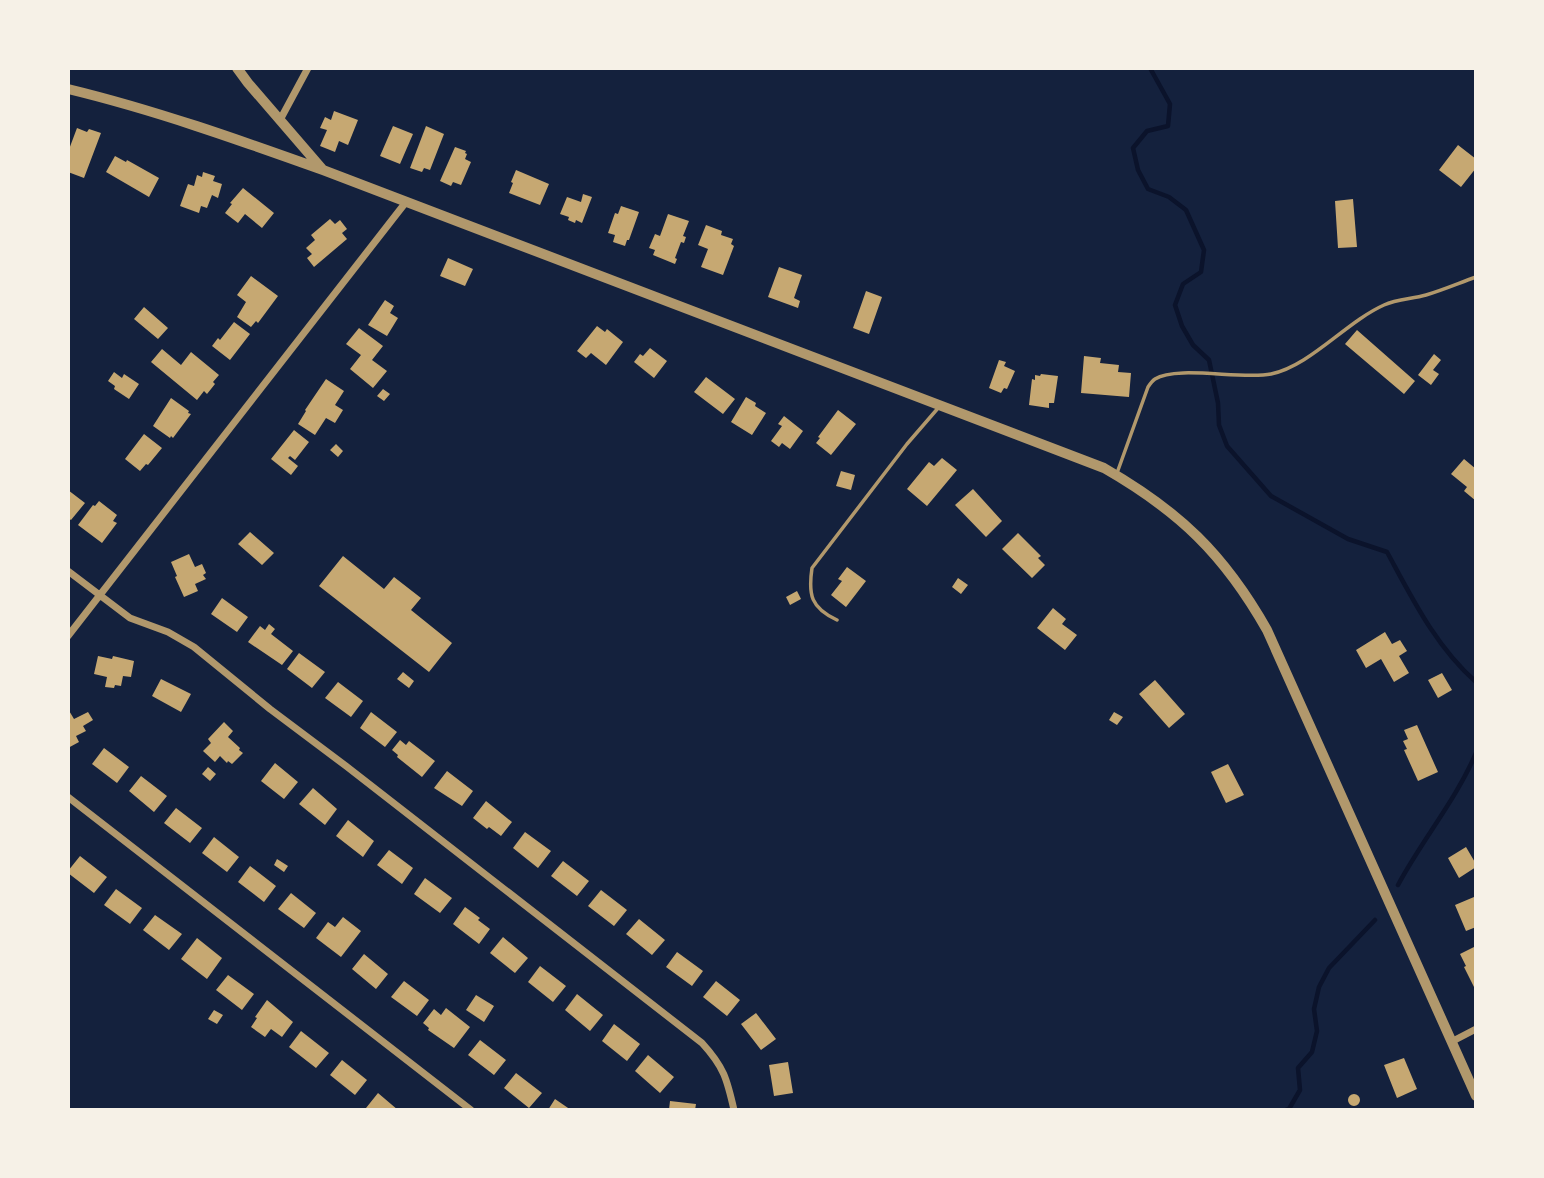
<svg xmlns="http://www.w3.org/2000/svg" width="1544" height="1178" font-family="Rubik,sans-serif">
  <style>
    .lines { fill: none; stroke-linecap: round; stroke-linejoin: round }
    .stream { stroke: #0b132b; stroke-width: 4.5 }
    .building { fill: #c6a872 }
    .service { stroke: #b1986c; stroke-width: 3.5 }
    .minor { stroke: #b1986c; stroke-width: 7 }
    .tertiary { stroke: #b1986c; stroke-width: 10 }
  </style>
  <rect width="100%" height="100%" fill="#14213d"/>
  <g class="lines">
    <!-- stream -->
    <path class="stream" d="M1150 68 1170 104 1168 126 1147 131 1133 148 1138 170 1148 189 1169 197 1186 210 1204 250 1201 272 1183 284 1175 305 1182 326 1193 345 1209 360 1218 403 1219 425 1227 446 1271 496 1348 539 1387 552C1412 598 1436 647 1476 682
      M1398 885C1422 840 1456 800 1476 753
      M1286 1110 1289 1109 1300 1090 1298 1068 1312 1052 1317 1031 1314 1009 1319 987 1329 968 1375 920"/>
  </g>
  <!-- building -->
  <path class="building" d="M334 111 358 120 348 145 339 141 335 152 320 146 327 130 320 128 325 117 331 120Z
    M393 126 413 134 400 164 380 156Z
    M426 126 444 134 430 170 424 168 422 172 410 168Z
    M77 128 87 132 89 129 101 133 84 178 68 172V152Z
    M1458 145 1476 159V168L1461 187 1439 170Z
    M455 147 466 151 465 153 467 154 465 159 471 162 461 185 453 182 451 186 440 181Z
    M115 156 126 162 127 160 159 178 149 197 106 172Z
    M516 170 549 184 540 205 509 193 513 183 511 182Z
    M203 172 215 176 213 181 222 184 218 198 212 195 207 208 201 206 199 213 180 206 188 184 194 186 197 175 202 177Z
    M243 188 274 213 262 228 245 214 238 223 225 213 232 204 230 203Z
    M583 194 592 197 582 223 576 220 575 223 568 220 569 217 560 214 567 197 581 202Z
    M1353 199 1357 247 1338 248 1335 201Z
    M621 206 639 212 629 240H627L625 246 613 242 615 235 608 233 615 213 618 214Z
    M668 214 689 221 683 236 686 237 684 243 681 242 675 258 677 259 675 264 653 255 655 250 649 248 655 234 660 236Z
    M330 219 335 224 340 220 347 229 342 233 347 239 314 267 307 258 312 254 306 248 315 240 311 235Z
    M706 225 722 231 721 235 733 239 731 244 734 246 723 275 701 267 708 249 698 245Z
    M448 258 473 269 465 286 440 276Z
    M779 267 802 275 794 298 800 301 798 308 768 297Z
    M251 276 278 296 258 323 256 321 251 327 237 317 246 302 237 295Z
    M866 291 882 297 869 334 853 328Z
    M385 300 394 306 390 313 398 318 387 336 368 325Z
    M144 307 168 328 158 339 134 319Z
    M234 322 250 334 230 360 212 346 218 338 220 340Z
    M597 326 605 332 607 329 623 342 606 365 591 353 586 358 577 351Z
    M359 328 383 346 372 360 387 371 373 388 350 369 361 355 346 344Z
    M1357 330 1415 381 1404 394 1345 344Z
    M650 348 667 361 654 378 634 362 640 354 643 356Z
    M162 349 181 365 191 352 219 375 213 382 215 384 207 394 204 391 197 400 151 362Z
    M1434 354 1441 360 1433 370 1439 374 1431 385 1418 375Z
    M1084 356 1101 358 1100 363 1119 365 1118 372 1131 373 1129 397 1081 393Z
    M999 360 1006 362 1004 366 1015 371 1007 389 1004 388 1001 393 989 388Z
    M114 372 122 378 124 374 139 384 129 399 114 389 115 386 108 381Z
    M1041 374 1058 376 1054 403H1049V408L1029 405 1032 379 1035 380V375L1040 376Z
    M706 377 735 399 723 414 694 392Z
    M326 379 344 391 335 405 343 410 335 423 326 418 315 435 298 424 306 411 305 410Z
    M383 389 390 394 384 401 377 396Z
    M746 397 756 403 755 406 766 413 752 435 731 422Z
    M171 398 189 411 188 413 191 414 173 438 171 436 170 438 153 426Z
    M838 410 856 424 831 455 816 443 820 438 818 437Z
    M784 416 803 431 790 449 782 443 779 447 771 441 782 426 778 424Z
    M294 430 309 442 295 460 290 456 288 458 298 466 291 475 271 459Z
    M144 434 162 448 148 465 146 464 140 471 125 459Z
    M336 444 343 451 338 457 330 450Z
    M942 458 957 470 927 506 907 489 929 462 934 466Z
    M1464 459 1476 469V501L1464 491 1467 487 1451 474Z
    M841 471 855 475 851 490 836 486Z
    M973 489 1002 521 986 537 955 505Z
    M68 490 85 503 71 520 68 518Z
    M99 501 117 515 113 521 117 523 102 543 78 525 93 505 95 506Z
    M250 532 274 553 262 565 238 544Z
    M1018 533 1041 556 1038 558 1045 565 1032 578 1002 549Z
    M189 554 195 567 202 564 206 573 203 575 206 579 195 584 198 591 184 597 175 577 177 576 171 562Z
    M343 556 384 589 394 577 421 598 411 610 452 643 429 672 319 586Z
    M847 567 866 581 846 607 831 595 842 581 838 579Z
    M958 578 968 585 961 594 952 587Z
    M797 591 801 599 790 605 786 597Z
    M222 598 248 617 237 632 211 614Z
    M1053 608 1066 619 1062 624 1077 635 1065 650 1037 628Z
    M269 624 275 629 271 634 293 651 282 665 248 642 260 626 265 630Z
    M1385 632 1392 644 1400 640 1407 651 1399 656 1409 673 1394 682 1381 659 1366 668 1356 650Z
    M299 653 325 672 312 688 287 669Z
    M98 656 112 659 113 656 134 661 131 677 123 676 121 686 115 685 114 688 105 687 107 677 94 674Z
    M403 672 414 681 409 688 397 679Z
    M1442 673 1452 690 1438 698 1428 680Z
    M161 679 191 694 181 712 152 696Z
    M1155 680 1185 714 1169 728 1139 694Z
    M338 682 363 701 351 717 325 698Z
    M68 709 74 719 88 712 93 720 83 726 86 731 76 736 79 742 68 748Z
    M371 712 397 732 385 747 360 728Z
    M1114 712 1123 717 1117 725 1109 720Z
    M224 722 233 731 228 737 240 748 239 750 243 753 232 764 228 761 227 763 220 756 215 762 203 751 211 743 208 739Z
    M1417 725 1438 772 1418 781 1404 750 1407 749 1403 741 1408 739 1404 730Z
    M400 740 406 745 409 741 435 761 422 777 397 757 398 755 392 750Z
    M104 748 129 767 117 783 92 764Z
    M275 763 298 782 284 799 261 781Z
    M1228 764 1244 795 1226 803 1211 772Z
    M208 767 216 774 210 781 202 774Z
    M447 771 473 791 462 806 434 788Z
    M141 776 167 796 154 812 129 791Z
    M313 788 337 809 325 825 299 804Z
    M486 801 512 822 501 836 489 827 487 829 473 818Z
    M176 808 202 828 190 843 164 823Z
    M348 820 374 841 363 857 336 836Z
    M525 832 551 851 538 868 513 848Z
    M214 837 239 857 227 872 202 853Z
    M1466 847 1476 864V867L1459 878 1448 858Z
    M389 850 413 868 402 884 377 865Z
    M80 856 107 877 94 893 68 873V871Z
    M277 859 288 866 284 872 274 865Z
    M563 861 589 881 577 896 551 876Z
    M250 866 276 886 264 902 238 882Z
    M425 878 452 898 440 913 414 894Z
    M116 889 142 908 130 924 104 905Z
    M601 890 627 910 614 926 588 906Z
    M291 893 316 913 304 928 278 909Z
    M1474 897 1476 901V927L1466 931 1455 905Z
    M465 907 480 918 478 920 490 929 479 944 453 924Z
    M155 915 182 934 169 950 143 930Z
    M343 917 361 931 341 957 316 938 328 922 335 927Z
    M639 919 665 940 652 955 626 934Z
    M503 937 528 958 515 973 490 953Z
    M197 938 222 958 207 979 181 959Z
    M1476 946V991L1464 967 1466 966 1460 954Z
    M677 952 703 971 692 986 666 967Z
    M364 954 388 974 376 989 352 969Z
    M540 966 566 986 553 1002 528 982Z
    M228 975 254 994 242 1010 216 990Z
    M404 981 429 1000 417 1016 391 997Z
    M716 981 740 1000 727 1016 703 997Z
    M577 994 603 1015 590 1031 565 1010Z
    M476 995 494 1006 484 1022 466 1010Z
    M267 1000 293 1022 282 1037 271 1029 265 1037 251 1027 257 1018 255 1017Z
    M446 1008 470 1027 454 1048 428 1030 429 1028 423 1023 434 1009 441 1015Z
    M214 1010 223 1015 217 1024 208 1019Z
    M756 1013 776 1039 761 1050 741 1024Z
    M614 1024 640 1044 627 1061 602 1041Z
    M301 1031 329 1053 316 1068 289 1047Z
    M480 1040 506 1060 494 1075 468 1055Z
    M648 1055 674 1077 660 1093 635 1071Z
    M1404 1058 1417 1089 1397 1098 1384 1065Z
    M342 1060 367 1080 355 1095 330 1075Z
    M788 1062 793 1093 774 1096 769 1065Z
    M516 1073 542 1093 529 1108 504 1088Z
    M378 1093 398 1110H367L366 1108Z
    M1348 1100a6 6 0 1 1 12 0a6 6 0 1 1-12 0Z
    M555 1099 571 1110H548Z
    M670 1101 696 1104 695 1110H669Z"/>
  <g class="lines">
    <!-- service -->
    <path class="service" d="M1117 473 1148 387C1150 384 1152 381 1155 379 1177 365 1242 380 1271 374 1310 366 1346 322 1384 305 1397 299 1412 299 1426 295 1443 290 1459 283 1476 277
      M837 620C811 608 808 595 812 568L907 444 939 407"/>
    <!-- minor -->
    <path class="minor" d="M280 120 308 68
      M68 571 130 618 168 632 194 647 270 709 346 766 702 1043C724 1067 727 1079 734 1110
      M68 636 406 202
      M68 797 471 1110
      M1451 1042 1476 1029"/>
    <!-- tertiary -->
    <path class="tertiary" d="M237 68 248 83 323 170
      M68 89C155 110 239 140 323 170L1104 468C1179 511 1224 554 1267 630L1476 1096"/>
  </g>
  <!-- border -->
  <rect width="1544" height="1178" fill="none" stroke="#f6f1e7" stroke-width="140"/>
</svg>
